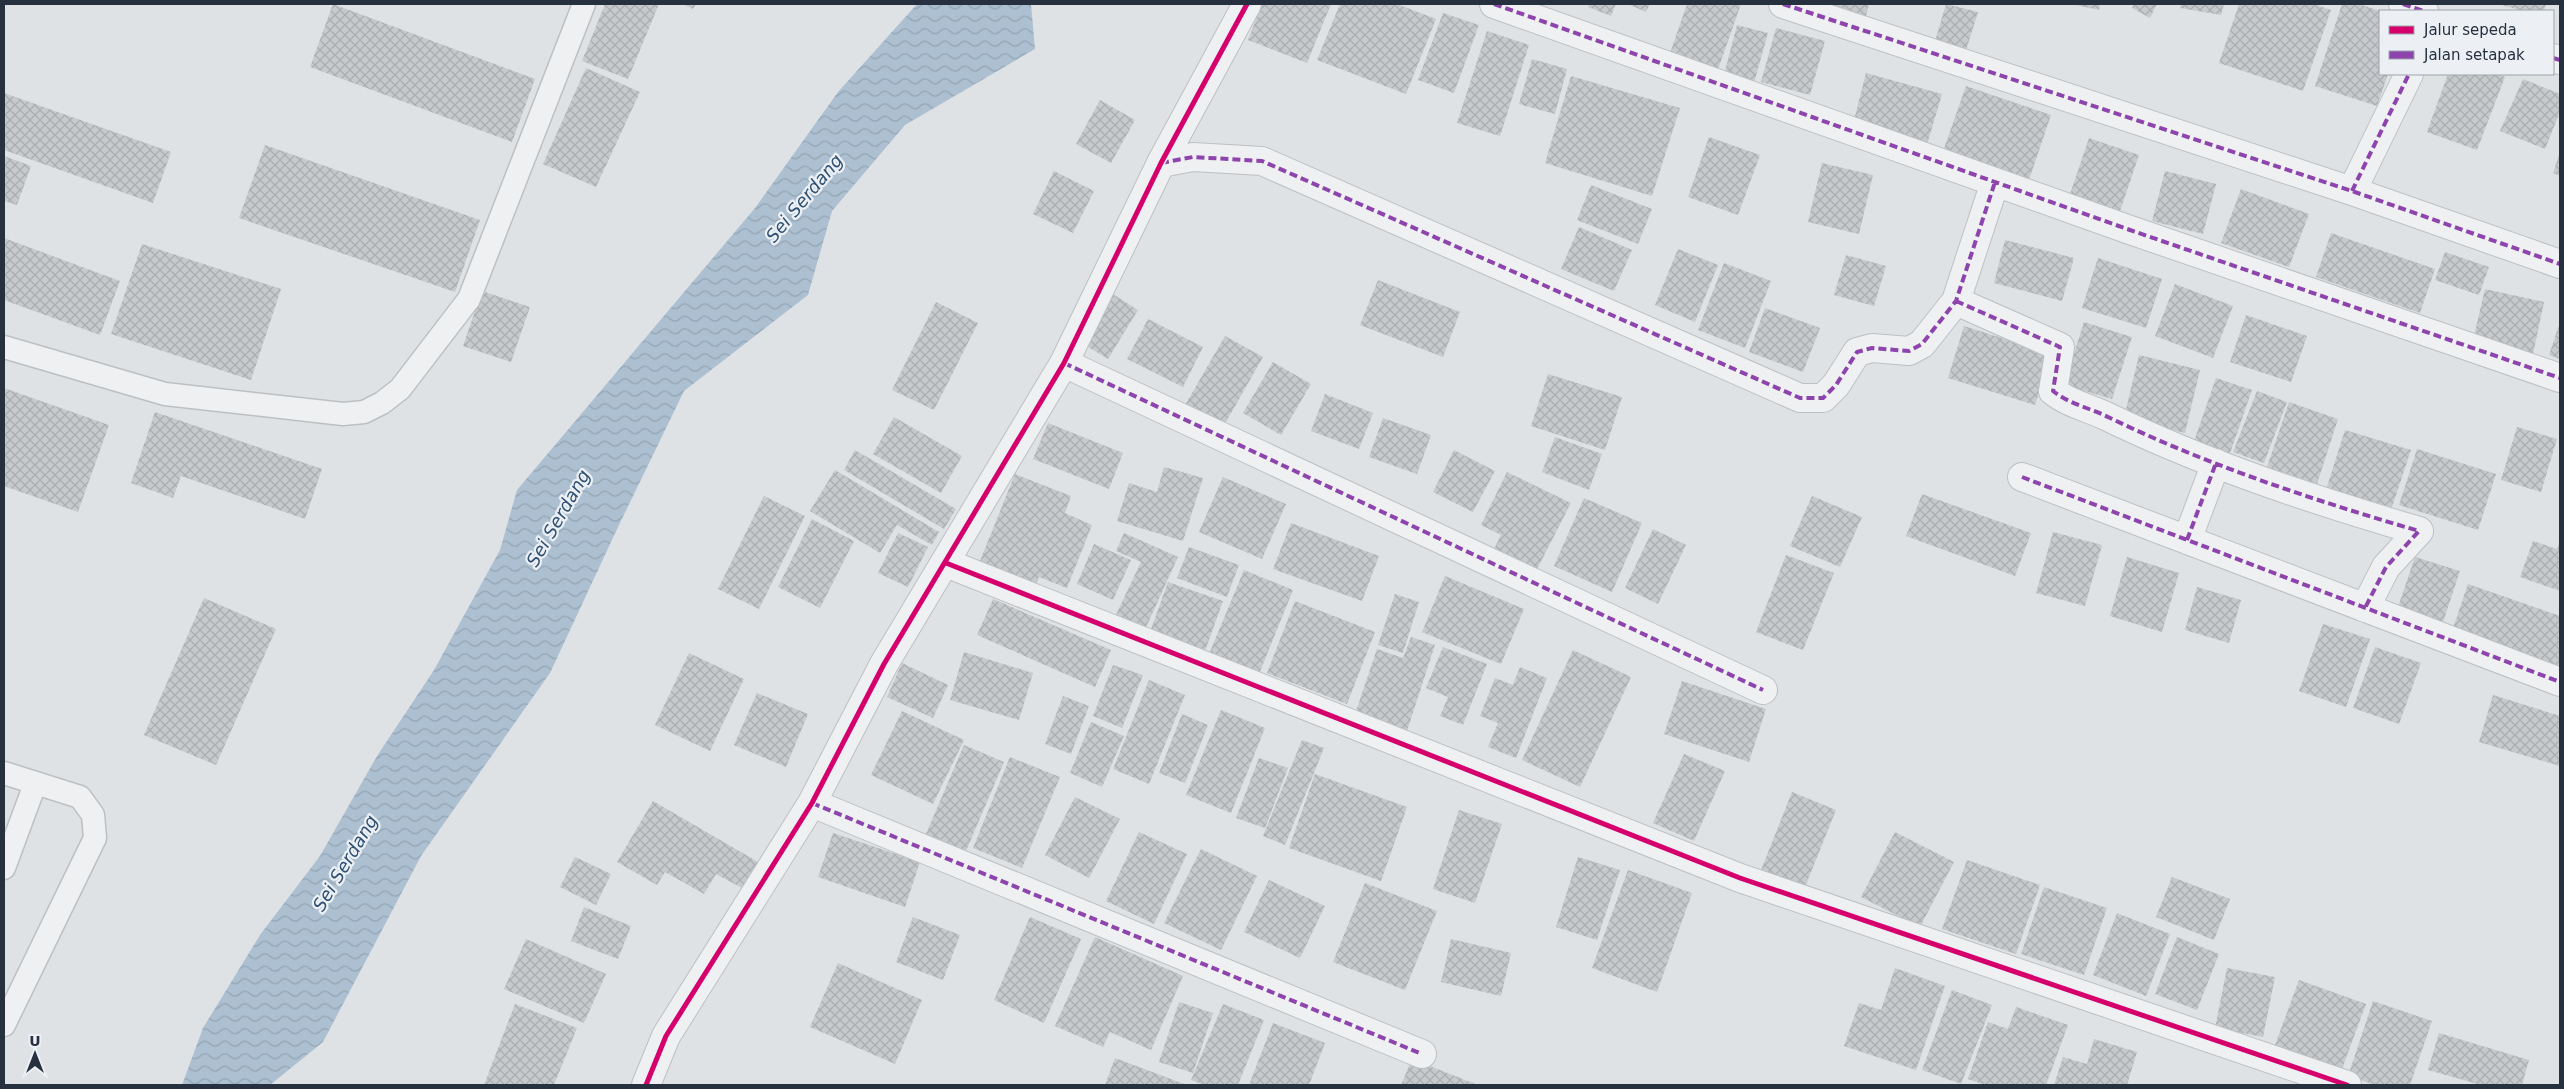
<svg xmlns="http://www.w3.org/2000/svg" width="2564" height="1089" font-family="'DejaVu Sans',sans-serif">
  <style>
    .water { fill: url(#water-waves) }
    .building { fill: url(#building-cross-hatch) }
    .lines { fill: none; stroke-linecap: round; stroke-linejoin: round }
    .lane-casing { stroke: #bdc0c3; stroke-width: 25 }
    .street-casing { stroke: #bdc0c3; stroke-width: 30 }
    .lane { stroke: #eef0f1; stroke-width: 22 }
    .street { stroke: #eef0f1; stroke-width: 28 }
    .quiet { stroke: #8e44ad; stroke-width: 4; stroke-dasharray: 8 4; stroke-linecap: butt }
    .cycleway-casing { stroke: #ecf0f5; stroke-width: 8 }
    .cycleway { stroke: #d6006c; stroke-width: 5 }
    .labels { text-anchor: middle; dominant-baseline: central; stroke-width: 4.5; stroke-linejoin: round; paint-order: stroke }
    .water-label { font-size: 18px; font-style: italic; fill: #2f5173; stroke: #ecf0f5 }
  </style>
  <defs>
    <pattern id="water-waves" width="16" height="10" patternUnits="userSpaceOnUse" patternTransform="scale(1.25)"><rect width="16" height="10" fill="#acc0d1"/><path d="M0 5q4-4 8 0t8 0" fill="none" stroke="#94a5b4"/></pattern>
    <pattern id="building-cross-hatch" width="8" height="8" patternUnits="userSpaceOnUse" patternTransform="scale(1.25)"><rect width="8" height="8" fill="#c7cacd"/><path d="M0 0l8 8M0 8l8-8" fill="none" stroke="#abaeb1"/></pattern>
  </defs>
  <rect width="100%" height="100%" fill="#dfe2e5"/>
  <!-- water -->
  <path class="water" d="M917 4H1031L1035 49 905 125 832 211 808 295 684 391 618 527 550 673 421 856 323 1042 270 1085H182L203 1028 260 935 320 856 377 756 434 670 500 550 517 490 755 208 838 92Z"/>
  <!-- building -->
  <path class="building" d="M333 4 535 79 512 142 310 67Z
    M605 4H659L628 79 582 61Z
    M683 4H696L693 9Z
    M1262 4H1331L1307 63 1248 40Z
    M1340 4H1397L1436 19 1406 94 1317 60Z
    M1589 4H1616L1611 16 1588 7Z
    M1628 4H1650L1646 12Z
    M1687 4H1741L1716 75 1668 59Z
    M1827 4H1869L1866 16Z
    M1946 4 1978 12 1964 57 1933 48Z
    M2071 4H2100L2099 10Z
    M2134 4H2157L2150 18 2132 8Z
    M2181 4H2224L2221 15 2180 8Z
    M2239 4H2314L2331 10 2303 91 2219 63Z
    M2342 4H2359L2380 11V74H2388L2377 106 2315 86Z
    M2498 4H2546L2544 11H2524Z
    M1443 13 1479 25 1454 93 1418 80Z
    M1737 25 1768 33 1754 83 1724 75Z
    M1776 28 1825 41 1810 95 1761 82Z
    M1487 31 1529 45 1500 136 1457 123Z
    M1532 59 1567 69 1555 114 1519 104Z
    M586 68 640 92 596 187 543 164Z
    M1866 73 1942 94 1926 148 1852 128Z
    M2448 74H2498L2505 77 2477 150 2427 132Z
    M1571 76 1680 108 1652 196 1545 163Z
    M2523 79 2560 94V112L2545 149 2500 131Z
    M1966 86 2051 115 2028 183 1942 154Z
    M4 93 171 152 153 203 4 150Z
    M1100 100 1135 120 1111 163 1076 144Z
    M1709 137 1760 155 1738 215 1688 197Z
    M2089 138 2139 155 2117 220 2067 203Z
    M265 145 480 220 455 292 239 218Z
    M2560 152V176L2553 173Z
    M4 156 31 166 17 205 4 201Z
    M1822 163 1873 175 1859 234 1808 222Z
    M1054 171 1094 191 1073 233 1033 214Z
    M2165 171 2216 184 2203 234 2152 221Z
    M1591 185 1652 209 1638 244 1577 220Z
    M2241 189 2309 214 2289 267 2221 243Z
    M1579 227 1632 250 1614 291 1561 269Z
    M2331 233 2435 269 2420 313 2316 277Z
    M4 238 120 281 100 335 4 300Z
    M2005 240 2074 258 2062 301 1994 283Z
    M142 244 281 289 251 380 111 334Z
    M1678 249 1718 265 1695 322 1655 305Z
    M2445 252 2489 267 2479 295 2435 280Z
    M1846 255 1886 266 1874 306 1834 295Z
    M2098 258 2162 279 2146 328 2082 308Z
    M1724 263 1771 281 1745 348 1698 330Z
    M1378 280 1460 312 1443 357 1360 325Z
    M2175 284 2233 306 2213 358 2155 336Z
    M2485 289 2544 302 2533 354 2473 340Z
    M482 291 530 307 511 362 463 346Z
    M1111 293 1138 310 1108 359 1080 342Z
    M936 302 978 323 934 410 892 390Z
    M1765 308 1820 328 1803 372 1749 352Z
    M2246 315 2307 336 2291 382 2230 362Z
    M1148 319 1203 347 1183 387 1127 359Z
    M2084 322 2132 337 2112 399 2064 385Z
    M2560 322V359L2549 355Z
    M1964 326 2052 354 2035 405 1948 378Z
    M1225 336 1263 357 1222 429 1184 407Z
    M2139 355 2200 370 2185 433 2124 418Z
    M1273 362 1311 384 1281 435 1243 413Z
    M1548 374 1622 397 1605 450 1531 426Z
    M2216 378 2252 390 2228 459 2192 447Z
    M4 388 109 425 78 512 4 486Z
    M2257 391 2287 402 2264 463 2233 452Z
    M1325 394 1373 413 1359 449 1311 431Z
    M2289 402 2338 419 2317 484 2267 467Z
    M155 412 322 469 305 519 181 476 173 498 131 483Z
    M894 417 962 456 941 493 873 454Z
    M1383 418 1431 435 1417 474 1369 457Z
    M1048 423 1123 453 1109 489 1033 459Z
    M2517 427 2557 439 2541 492 2501 480Z
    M2345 430 2411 450 2390 513 2325 493Z
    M1555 437 1602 454 1589 490 1542 472Z
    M2417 449 2496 474 2478 530 2399 505Z
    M855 450 956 509 944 529 844 470Z
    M1454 450 1495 471 1473 512 1433 492Z
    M1164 467 1203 478 1183 541 1117 521 1129 483 1157 492Z
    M835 470 939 532 932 545 897 525 880 553 810 511Z
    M1507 472 1571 503 1535 573 1493 551 1501 535 1481 525Z
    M1015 474 1071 496 1065 513 1092 525 1067 588 1039 577 1033 593 976 571Z
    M1223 477 1286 504 1262 559 1199 532Z
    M1922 494 2031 533 2015 576 1906 536Z
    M764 496 805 516 759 609 718 589Z
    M1812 496 1862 517 1840 567 1790 546Z
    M1584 498 1642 523 1612 592 1554 566Z
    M812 519 854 541 820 608 778 587Z
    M1291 523 1379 556 1362 601 1273 569Z
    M1653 529 1686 545 1658 604 1625 588Z
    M2053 532 2102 545 2085 606 2036 593Z
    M898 533 928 547 908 587 878 573Z
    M1124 533 1178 557 1143 634 1113 621 1141 562 1116 551Z
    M2560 540V591L2520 577 2533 541 2557 549Z
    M1094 544 1131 560 1113 600 1077 584Z
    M1189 547 1239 565 1227 597 1177 578Z
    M1786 555 1834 573 1803 650 1756 632Z
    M2127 557 2179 573 2162 632 2110 616Z
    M2415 557 2460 571 2442 625 2397 610Z
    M1244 570 1293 590 1257 679 1207 659Z
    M1445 576 1524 609 1501 664 1422 632Z
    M1168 582 1223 601 1205 651 1150 632Z
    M2468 584 2560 616V671L2451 634Z
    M2197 587 2241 600 2229 643 2185 630Z
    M1395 594 1419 602 1403 653 1378 645Z
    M204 598 276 629 216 765 144 735Z
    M993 599 1111 650 1095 687 977 635Z
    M1295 601 1375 632 1347 704 1267 673Z
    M2323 624 2370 639 2346 707 2299 691Z
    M1411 637 1435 645 1405 737 1353 720 1377 649 1403 658Z
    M1443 647 1487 664 1463 725 1440 716 1448 697 1426 688Z
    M2375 647 2421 663 2399 724 2353 708Z
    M1573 650 1631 677 1580 787 1522 760Z
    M964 652 1033 673 1019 720 950 700Z
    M689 653 744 679 710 751 655 725Z
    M902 663 948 685 933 718 887 697Z
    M1113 665 1143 675 1122 728 1093 716Z
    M1520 667 1547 678 1516 758 1488 747 1498 723 1480 716 1495 678 1513 685Z
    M1149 680 1185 695 1149 784 1113 769Z
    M1682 681 1766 709 1749 762 1664 734Z
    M757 693 808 714 786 767 734 745Z
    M2493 695 2560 716V766L2479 742Z
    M1063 696 1089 706 1071 754 1045 744Z
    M1221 710 1265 728 1231 813 1186 795Z
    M902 711 964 740 933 804 871 775Z
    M1182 714 1208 725 1185 783 1159 773Z
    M1091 722 1124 736 1102 787 1070 773Z
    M1302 740 1324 748 1285 845 1263 836Z
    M964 745 1004 762 966 851 926 834Z
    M1684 754 1725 771 1694 841 1653 823Z
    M1010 757 1060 777 1022 868 973 848Z
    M1259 758 1288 768 1265 828 1236 818Z
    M1315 774 1407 807 1381 881 1289 848Z
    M1792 792 1836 810 1803 892 1759 875Z
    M1075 797 1120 819 1089 878 1045 855Z
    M653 801 758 862 742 888 716 874 704 894 665 872 657 885 617 862Z
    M1459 810 1502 824 1475 903 1433 889Z
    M1139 832 1187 854 1154 924 1106 901Z
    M1895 832 1954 862 1920 927 1861 897Z
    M833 833 920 862 905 907 818 877Z
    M1201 849 1257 876 1221 950 1164 923Z
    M575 857 611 874 596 905 560 887Z
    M1578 857 1620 870 1597 940 1556 927Z
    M1967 860 2040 885 2016 954 1942 929Z
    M1628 870 1692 893 1657 992 1592 968Z
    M2172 877 2230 899 2214 940 2156 917Z
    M1269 880 1325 906 1300 958 1244 932Z
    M1365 883 1437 911 1405 990 1333 962Z
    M2044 887 2107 908 2084 975 2021 954Z
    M584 907 631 926 618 959 571 941Z
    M2117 913 2170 934 2146 996 2093 975Z
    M913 917 960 935 943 980 896 962Z
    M1030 917 1081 939 1044 1023 994 1000Z
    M1095 937 1183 976 1151 1050 1110 1032 1103 1047 1055 1026Z
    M2177 937 2219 954 2197 1010 2155 994Z
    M526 939 606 974 584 1023 504 989Z
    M1451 939 1511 953 1501 996 1441 982Z
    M838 963 922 1000 895 1064 810 1027Z
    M1895 968 1945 986 1916 1070 1844 1046 1859 1003 1881 1010Z
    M2227 968 2275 977 2263 1037 2215 1028Z
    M2299 980 2366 1004 2339 1077 2272 1053Z
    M1952 990 1992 1005 1961 1084 1922 1070Z
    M2373 1001 2432 1021 2410 1085H2375L2348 1076Z
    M1179 1002 1213 1013 1193 1073 1159 1062Z
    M515 1004 577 1028 554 1085H484Z
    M1223 1004 1264 1020 1238 1085H1204L1191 1080Z
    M2016 1007 2068 1025 2046 1085H1985L1968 1079 1988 1022 2008 1029Z
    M1273 1023 1325 1043 1309 1085H1249Z
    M2439 1033 2529 1060 2522 1085H2481L2428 1070Z
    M2094 1039 2137 1052 2127 1085H2054L2063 1057 2087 1064Z
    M1115 1058 1187 1085H1105Z
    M1412 1059 1478 1085H1401Z"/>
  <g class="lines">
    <!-- lane casing -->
    <g class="lane-casing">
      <path id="lane" d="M4 347 165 394 343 414 364 412 382 403 400 389 469 299 584 4
        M4 773 80 797 93 815 95 838 4 1025
        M4 868 35 784"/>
    </g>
    <!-- street casing -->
    <g class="street-casing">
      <path id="street" d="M1494 4 2130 230 2560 378
        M1783 4 2352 191 2560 264
        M2403 4 2424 11
        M2553 58 2560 60
        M1161 163 1193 157 1262 161 1800 398H1823L1836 385 1857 352 1872 348 1909 351 1922 344 1956 301 1995 182
        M2352 191 2409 74
        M1956 301 2060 347 2053 391C2069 404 2090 408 2108 417 2207 465 2313 500 2419 531L2386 567 2365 608
        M1064 363 1763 690
        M2022 477 2560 682
        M2187 540 2216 463
        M946 563 1740 878 2347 1085
        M812 803 1422 1054
        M646 1085 666 1036 812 803 884 664 1064 363 1161 163 1247 4"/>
    </g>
    <!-- lane -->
    <use href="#lane" class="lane"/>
    <!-- street -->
    <use href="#street" class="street"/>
    <!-- quiet -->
    <path class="quiet" d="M1494 4 2130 230 2560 378
      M1783 4 2352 191 2560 264
      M2403 4 2424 11
      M2553 58 2560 60
      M1161 163 1193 157 1262 161 1800 398H1823L1836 385 1857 352 1872 348 1909 351 1922 344 1956 301 1995 182
      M2352 191 2409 74
      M1956 301 2060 347 2053 391C2069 404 2090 408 2108 417 2207 465 2313 500 2419 531L2386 567 2365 608
      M1064 363 1763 690
      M2022 477 2560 682
      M2187 540 2216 463
      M812 803 1422 1054"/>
    <!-- cycleway casing -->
    <g class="cycleway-casing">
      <path id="cycleway" d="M946 563 1740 878 2347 1085
        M646 1085 666 1036 812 803 884 664 1064 363 1161 163 1247 4"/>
    </g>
    <!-- cycleway -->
    <use href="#cycleway" class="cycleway"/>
  </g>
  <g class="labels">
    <!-- water labels -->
    <g class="water-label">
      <text transform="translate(804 198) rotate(-50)">Sei Serdang</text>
      <text transform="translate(558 518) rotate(-60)">Sei Serdang</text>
      <text transform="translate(345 863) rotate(-59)">Sei Serdang</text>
    </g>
  </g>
  <!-- border -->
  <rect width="2564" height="1089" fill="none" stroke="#26303e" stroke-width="10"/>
  <!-- legend -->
  <rect x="2379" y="10" width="175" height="65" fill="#ecf0f5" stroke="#9da3ac"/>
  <rect x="2389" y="26" width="25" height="8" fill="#d6006c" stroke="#9da3ac"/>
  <text x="2424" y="35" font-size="15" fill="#26303e">Jalur sepeda</text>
  <rect x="2389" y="51" width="25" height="8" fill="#8e44ad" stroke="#9da3ac"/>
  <text x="2424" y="60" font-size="15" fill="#26303e">Jalan setapak</text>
  <!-- north arrow -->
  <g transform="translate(35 1054)" stroke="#ecf0f5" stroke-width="4" paint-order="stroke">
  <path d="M0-4L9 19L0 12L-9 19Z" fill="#26303e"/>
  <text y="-8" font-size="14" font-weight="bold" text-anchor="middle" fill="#26303e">U</text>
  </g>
</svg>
